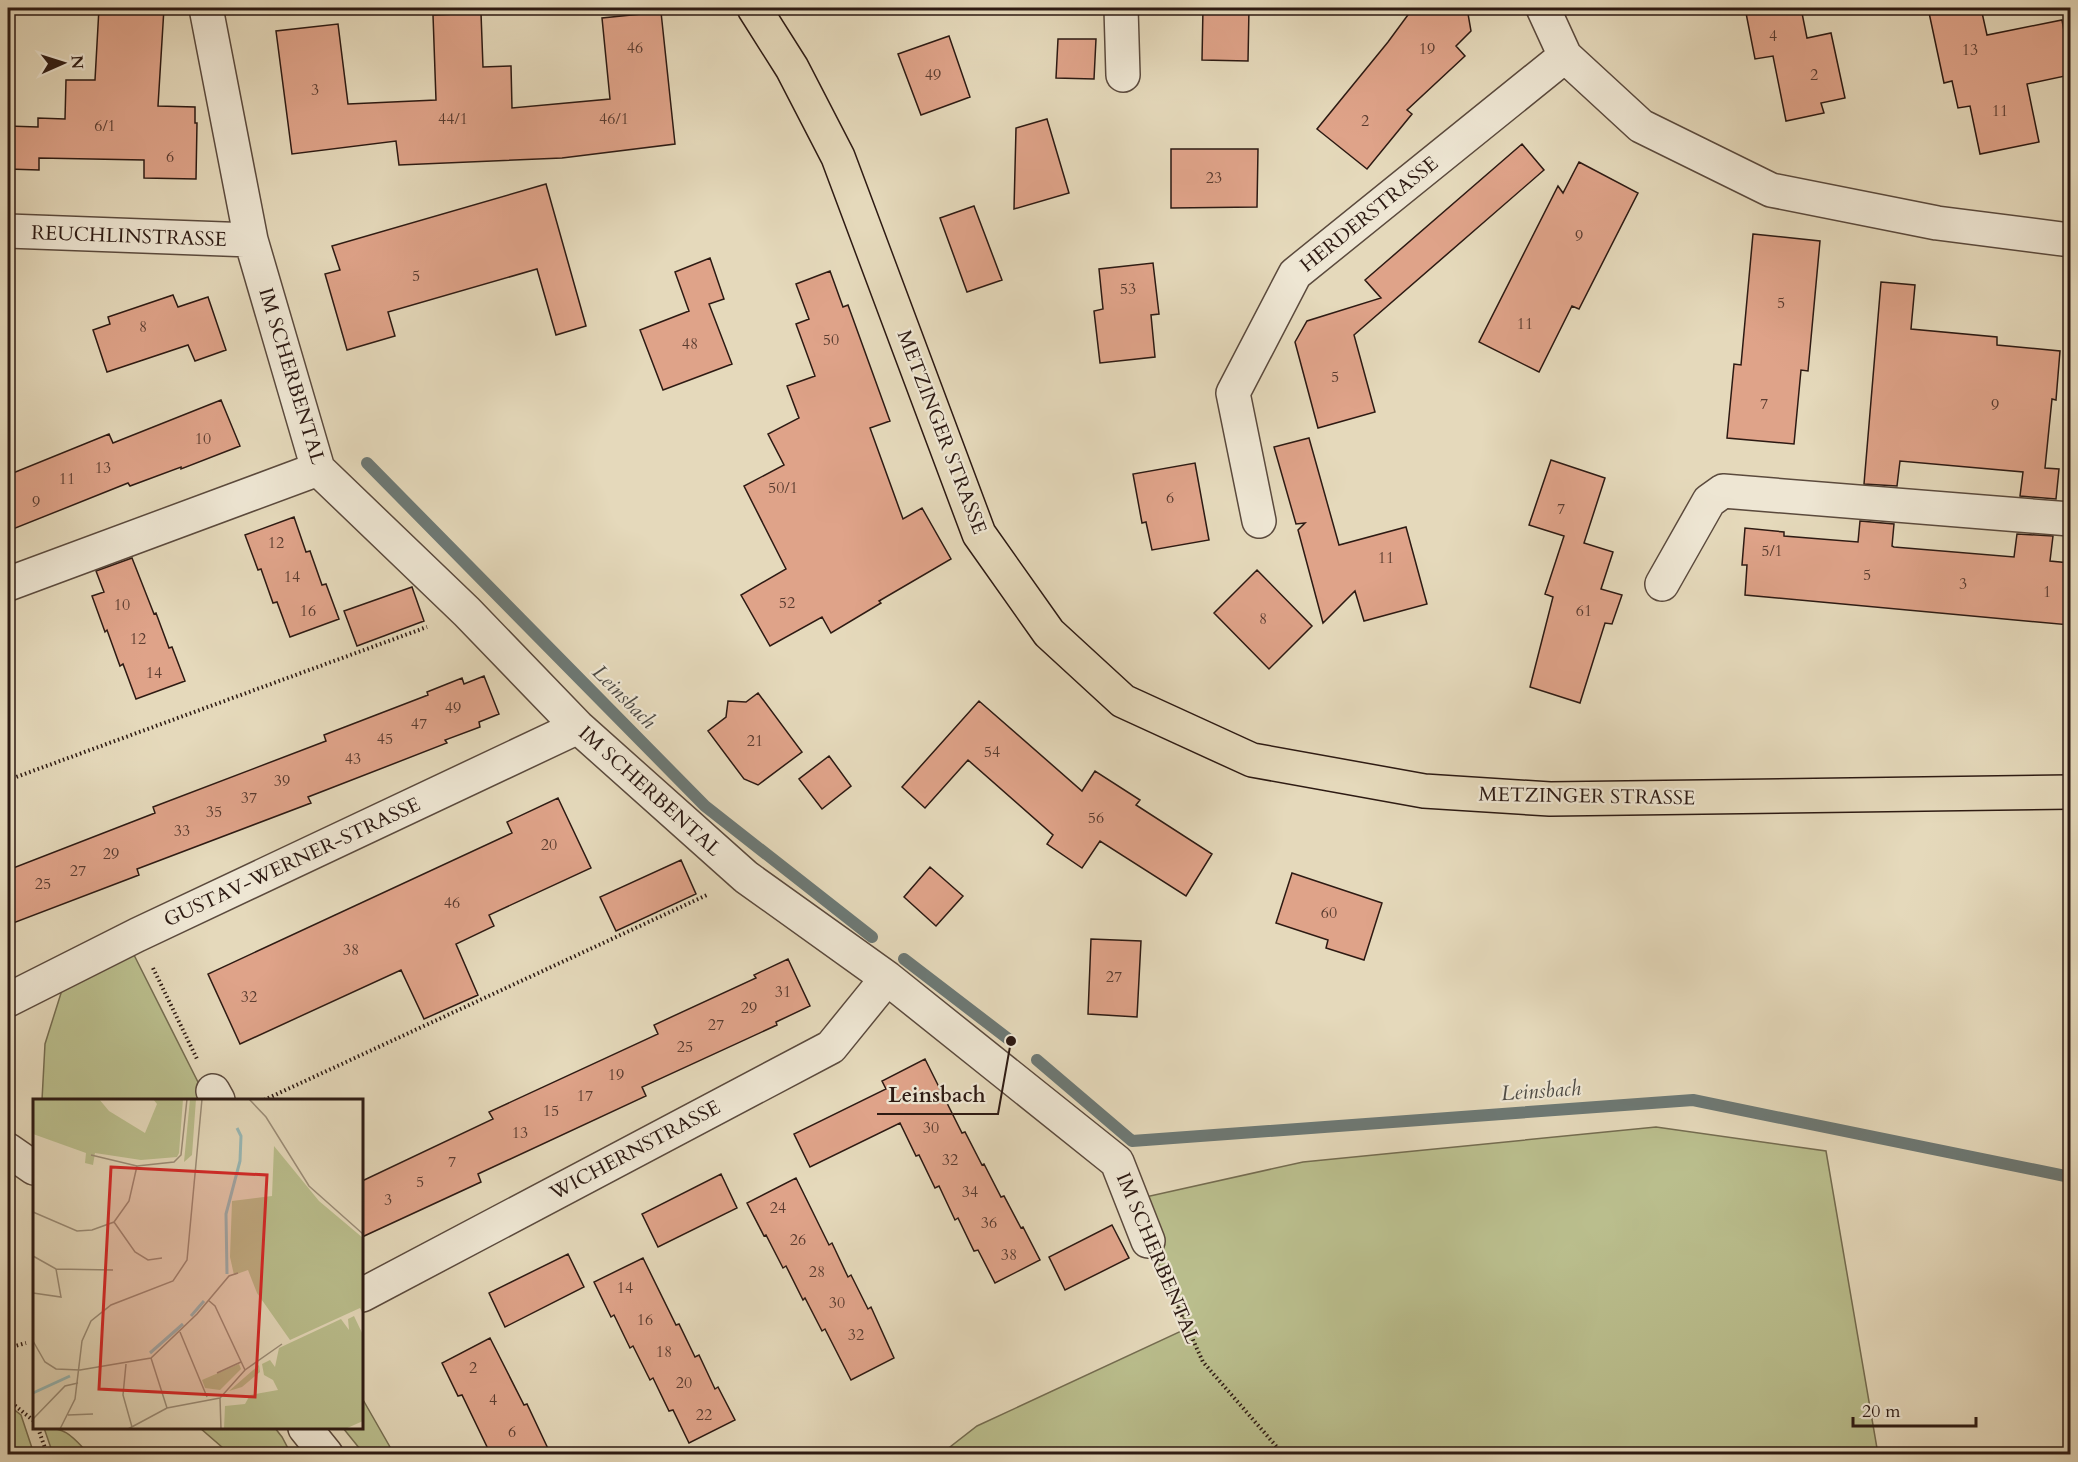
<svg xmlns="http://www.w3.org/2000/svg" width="2078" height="1462" font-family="Cardo,serif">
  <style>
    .green { fill: #babe8d; stroke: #746c50; stroke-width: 1.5 }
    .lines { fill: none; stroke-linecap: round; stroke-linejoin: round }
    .stream { stroke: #6d7975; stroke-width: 12 }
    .building { fill: #dfa389; stroke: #2d1a13; stroke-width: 1.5 }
    .minor-casing { stroke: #5b4a3d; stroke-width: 36 }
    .major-casing { stroke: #2d1a13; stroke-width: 36 }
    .path { stroke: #2d1a13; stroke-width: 4; stroke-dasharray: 1.5 3; stroke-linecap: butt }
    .minor { stroke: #eee6d3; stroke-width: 33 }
    .major { stroke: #e5d9bb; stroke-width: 33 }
    .labels { text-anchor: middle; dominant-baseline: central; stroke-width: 4.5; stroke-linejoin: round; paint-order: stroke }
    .number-label { font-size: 16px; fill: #5a3c30 }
    .street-label { font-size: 20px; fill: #2d1a13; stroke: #eee6d3 }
    .water-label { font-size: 21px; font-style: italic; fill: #4d4a44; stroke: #eee6d3 }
    .inset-river { fill: none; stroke: #98b9b7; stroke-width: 3 }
    .inset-road { fill: none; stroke: #9b8d78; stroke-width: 1.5 }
    .view { fill: #d62828; fill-opacity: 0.15; stroke: #d62828; stroke-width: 3 }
    .inset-edge { fill: none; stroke: #2d1a13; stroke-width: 3 }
    .leader { fill: none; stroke: #2d1a13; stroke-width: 2 }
    .callout-dot { fill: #2d1a13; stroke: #eee6d3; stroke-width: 2 }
    .callout-label { font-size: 21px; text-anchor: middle; font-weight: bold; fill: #2d1a13; stroke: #eee6d3; stroke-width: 4.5; stroke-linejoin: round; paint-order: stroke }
  </style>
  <rect width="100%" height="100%" fill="#e5d9bb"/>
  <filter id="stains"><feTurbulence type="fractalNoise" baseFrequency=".00333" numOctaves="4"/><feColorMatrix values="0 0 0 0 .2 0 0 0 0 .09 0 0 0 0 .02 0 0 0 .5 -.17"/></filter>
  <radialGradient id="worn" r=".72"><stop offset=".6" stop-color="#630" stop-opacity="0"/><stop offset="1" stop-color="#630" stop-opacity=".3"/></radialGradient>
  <!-- green -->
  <path class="green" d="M133 953 207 1100H42L45 1044 62 990Z
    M1656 1127 1826 1151 1878 1454H941L977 1426 1188 1328 1148 1241 1132 1200 1303 1162Z
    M362 1398 394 1454H364L343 1428H362Z
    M8 1405 21 1415 34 1454H8Z
    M44 1428C67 1427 74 1439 89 1454H53Z
    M200 1428H275L282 1437 291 1454H230Z"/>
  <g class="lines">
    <!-- stream -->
    <path class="stream" d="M367 463 705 806 872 937
      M904 959 1011 1041
      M1037 1060 1132 1141 1693 1100 2070 1177"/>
  </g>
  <!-- building -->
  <path class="building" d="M99 8H164L158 106 195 107V123H197L196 179 144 178V160L39 158V170L8 169V126L38 127V118L65 119 66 80H95Z
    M1203 8H1249L1248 61 1202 60Z
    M1413 8H1467L1471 31 1456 46 1465 56 1407 110 1412 114 1367 169 1317 129 1388 42Z
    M1745 8H1801L1807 38 1831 33 1845 98 1821 103 1824 113 1786 121 1773 56 1755 59Z
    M1928 8H1981L1987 35 2062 20 2070 64V75L2027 84 2039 142 1980 154 1970 106 1958 108 1952 81 1944 83Z
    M661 12 675 144 562 158 399 165 396 141 292 154 276 31 338 24 348 104 436 100 433 15 481 13 483 67 511 66 512 108 610 99 602 18Z
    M949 36 970 97 921 115 898 54Z
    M1058 39H1096L1094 79 1056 78Z
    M1047 119 1069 193 1014 209 1016 128Z
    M1522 144 1544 170 1354 335 1375 412 1318 428 1295 342 1307 321 1381 298 1365 280Z
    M1171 149H1258L1257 207 1171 208Z
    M1579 162 1638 193 1579 309 1572 306 1539 372 1479 342 1558 186 1563 193Z
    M546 184 586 326 556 335 537 269 388 312 395 336 347 350 325 274 340 270 332 246Z
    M974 206 1002 280 967 292 940 218Z
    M1753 234 1820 241 1808 371 1801 370 1794 444 1727 438 1734 364 1741 365Z
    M710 258 724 299 709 304 732 364 663 390 640 330 689 311 675 272Z
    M1153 263 1159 314 1151 315 1155 357 1100 363 1094 311 1103 309 1099 269Z
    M830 271 843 307 848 305 890 421 870 428 903 519 922 508 951 559 879 601 881 603 831 633 822 617 770 646 741 595 786 569 744 486 784 465 768 434 799 418 787 386 815 376 796 324 809 319 796 284Z
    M1881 282 1915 285 1911 329 1997 337V345L2060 351 2056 400 2052 399 2045 468 2059 469 2056 499 2020 496 2023 472 1900 461 1897 486 1864 484Z
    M173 295 178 307 208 297 226 350 195 361 188 345 107 372 93 330 110 324 108 317Z
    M221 400 240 446 181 469V467L130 486 128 483 8 531V475L109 434 113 443Z
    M1309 438 1339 545 1406 527 1427 604 1364 621 1355 591 1323 623 1298 530 1305 523 1296 524 1274 447Z
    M1551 460 1605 478 1584 543 1613 552 1601 589 1622 595 1612 624 1605 623 1580 703 1530 687 1553 597 1545 594 1564 536 1529 525Z
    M1195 463 1209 540 1152 550 1146 522 1142 523 1133 474Z
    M294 517 306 552 310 551 322 585 326 584 339 619 290 637 277 602 273 603 261 569 258 570 245 535Z
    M1860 521 1894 524 1892 546 1894 547 2014 557 2017 534 2053 536 2050 561 2070 563V625L1745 595 1747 565H1742L1745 528 1784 532V536L1858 542Z
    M132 558 154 614 156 613 169 648 172 647 185 681 136 699 123 664 120 666 107 630 105 632 92 596 104 592 96 571Z
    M1257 570 1312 626 1269 669 1214 613Z
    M412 587 424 621 357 646 344 611Z
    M484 676 499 714 479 722 480 727 445 740 447 743 308 797 311 803 137 869 139 875 8 925V870L155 813 153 807 326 741 324 735 428 695 427 692 462 678 464 684Z
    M758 693 802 752 758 785 744 779 708 731 726 717 728 701 746 702Z
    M979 701 1082 791 1095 771 1140 800 1136 805 1212 854 1186 896 1100 841 1082 868 1047 844 1053 835 968 760 925 808 902 787Z
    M829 756 851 786 822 809 799 779Z
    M558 798 591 868 489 915 494 926 456 944 478 995 424 1019 401 970 240 1044 208 974 512 833 507 822Z
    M681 860 696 894 616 931 600 897Z
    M930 867 963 896 936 926 904 897Z
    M1292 873 1382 903 1364 960 1326 948 1328 940 1276 923Z
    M1091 939 1141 941 1137 1017 1088 1014Z
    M788 959 810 1006 776 1022 777 1025 642 1087 646 1096 478 1174 481 1182 362 1237V1181L493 1119 489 1112 658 1034 654 1025 756 978 754 975Z
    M925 1059 962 1133 965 1132 982 1165 984 1164 1001 1197 1004 1196 1021 1228 1023 1227 1040 1260 995 1283 978 1250 974 1251 958 1218 955 1220 939 1186 935 1188 919 1155 916 1156 900 1123 810 1167 794 1134 886 1089 882 1081Z
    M721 1174 737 1208 658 1247 642 1214Z
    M796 1178 829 1245 832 1243 848 1277 851 1275 868 1309 871 1307 894 1358 851 1380 825 1329 822 1331 805 1298 803 1300 786 1266 783 1268 766 1235 764 1236 747 1203Z
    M1112 1225 1129 1258 1065 1290 1049 1257Z
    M568 1254 584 1287 505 1327 489 1293Z
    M643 1258 676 1325 679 1324 695 1357 699 1355 715 1389 718 1387 735 1420 689 1443 673 1410 669 1411 653 1378 650 1380 633 1346 630 1348 614 1315 611 1317 594 1282Z
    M490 1338 524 1405 527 1404 551 1455H491L462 1395 458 1396 442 1363Z"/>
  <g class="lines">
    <!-- minor casing -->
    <g class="minor-casing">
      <path id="minor" d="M206 8 251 240 318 469 467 612 578 727 746 877 887 978 1117 1162 1148 1241
        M1121 8 1123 75
        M1543 8 1565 56 1641 126 1771 190 1937 223 2070 240
        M8 231 251 240
        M1259 521 1233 393 1295 274 1565 56
        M8 584 318 469
        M1662 584 1709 501 1723 491 2070 519
        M8 1000 137 935 578 727
        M213 1091 218 1100
        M8 1150 34 1168
        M362 1295 831 1047 887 978
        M305 1428 326 1454"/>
    </g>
    <!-- major casing -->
    <g class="major-casing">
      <path id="major" d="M754 8 792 68 838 157 979 534 1049 633 1123 701 1252 760 1424 791 1550 799 2070 792"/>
    </g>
    <!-- path -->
    <path class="path" d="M8 780 427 627
      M153 968 197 1059
      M264 1100 709 894
      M1163 1274 1203 1362 1283 1454
      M8 1348 26 1343
      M8 1400 34 1421
      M38 1428 47 1454"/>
    <!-- minor -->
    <use href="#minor" class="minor"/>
    <!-- major -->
    <use href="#major" class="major"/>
  </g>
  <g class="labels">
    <!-- number labels -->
    <g class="number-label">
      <text x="1773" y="36">4</text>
      <text x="635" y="48">46</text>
      <text x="1427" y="49">19</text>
      <text x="1970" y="50">13</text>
      <text x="933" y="75">49</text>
      <text x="1814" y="75">2</text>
      <text x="315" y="90">3</text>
      <text x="2000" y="111">11</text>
      <text x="453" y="119">44/1</text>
      <text x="614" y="119">46/1</text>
      <text x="1365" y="121">2</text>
      <text x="105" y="126">6/1</text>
      <text x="170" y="157">6</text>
      <text x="1214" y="178">23</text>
      <text x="1579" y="236">9</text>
      <text x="416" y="276">5</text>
      <text x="1128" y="289">53</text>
      <text x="1781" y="303">5</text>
      <text x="1525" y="324">11</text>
      <text x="143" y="327">8</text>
      <text x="831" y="340">50</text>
      <text x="690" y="344">48</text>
      <text x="1335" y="377">5</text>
      <text x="1764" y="404">7</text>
      <text x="1995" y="405">9</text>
      <text x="203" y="439">10</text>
      <text x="103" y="468">13</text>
      <text x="67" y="479">11</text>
      <text x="783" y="488">50/1</text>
      <text x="1170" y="498">6</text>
      <text x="36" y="502">9</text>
      <text x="1561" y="509">7</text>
      <text x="276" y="543">12</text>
      <text x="1772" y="551">5/1</text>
      <text x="1386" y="558">11</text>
      <text x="1867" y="575">5</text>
      <text x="292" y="577">14</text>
      <text x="1963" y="584">3</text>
      <text x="2047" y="592">1</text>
      <text x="787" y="603">52</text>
      <text x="122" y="605">10</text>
      <text x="308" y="611">16</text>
      <text x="1584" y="611">61</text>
      <text x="1263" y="619">8</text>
      <text x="138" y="639">12</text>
      <text x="154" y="673">14</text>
      <text x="453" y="708">49</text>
      <text x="419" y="724">47</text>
      <text x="385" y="739">45</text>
      <text x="755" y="741">21</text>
      <text x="992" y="752">54</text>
      <text x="353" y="759">43</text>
      <text x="282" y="781">39</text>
      <text x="249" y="798">37</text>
      <text x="214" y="812">35</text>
      <text x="1096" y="818">56</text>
      <text x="182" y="831">33</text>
      <text x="549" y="845">20</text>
      <text x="111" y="854">29</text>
      <text x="78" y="871">27</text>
      <text x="43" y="884">25</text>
      <text x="452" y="903">46</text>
      <text x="1329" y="913">60</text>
      <text x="351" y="950">38</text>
      <text x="1114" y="977">27</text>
      <text x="783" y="992">31</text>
      <text x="249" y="997">32</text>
      <text x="749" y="1008">29</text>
      <text x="716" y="1025">27</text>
      <text x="685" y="1047">25</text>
      <text x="616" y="1075">19</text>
      <text x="585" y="1096">17</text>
      <text x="551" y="1111">15</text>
      <text x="931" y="1128">30</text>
      <text x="520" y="1133">13</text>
      <text x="950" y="1160">32</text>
      <text x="452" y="1162">7</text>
      <text x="420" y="1182">5</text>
      <text x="970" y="1192">34</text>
      <text x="388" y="1200">3</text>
      <text x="778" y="1208">24</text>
      <text x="989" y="1223">36</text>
      <text x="798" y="1240">26</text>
      <text x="1009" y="1255">38</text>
      <text x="817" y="1272">28</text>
      <text x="625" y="1288">14</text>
      <text x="837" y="1303">30</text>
      <text x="645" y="1320">16</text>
      <text x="856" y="1335">32</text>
      <text x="664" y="1352">18</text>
      <text x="473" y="1368">2</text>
      <text x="684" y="1383">20</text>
      <text x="493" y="1400">4</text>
      <text x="704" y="1415">22</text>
      <text x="512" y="1432">6</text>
    </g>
    <!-- street labels -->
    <g class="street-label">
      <text transform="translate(1369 214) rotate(-39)">HERDERSTRASSE</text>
      <text transform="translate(129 236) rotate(2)">REUCHLINSTRASSE</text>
      <text transform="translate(292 376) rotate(73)">IM SCHERBENTAL</text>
      <text transform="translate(942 432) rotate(69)">METZINGER STRASSE</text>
      <text transform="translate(650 791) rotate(42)">IM SCHERBENTAL</text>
      <text transform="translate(1587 796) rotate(1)">METZINGER STRASSE</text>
      <text transform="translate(292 862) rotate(-25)">GUSTAV-WERNER-STRASSE</text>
      <text transform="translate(635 1150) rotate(-28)">WICHERNSTRASSE</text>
      <text transform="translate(1158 1258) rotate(67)">IM SCHERBENTAL</text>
    </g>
    <!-- water labels -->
    <g class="water-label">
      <text transform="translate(624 697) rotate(45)">Leinsbach</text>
      <text transform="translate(1541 1091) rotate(-4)">Leinsbach</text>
    </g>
  </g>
  <!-- overview -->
  <g transform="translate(33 1099)">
    <rect width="330" height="330" fill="#e5d9bb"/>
    <path d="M0 0H66L76 12 112 34 124 5 120 0H150L146 54 144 58 108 61 62 54 60 66 52 64 53 54 0 35ZM157 0H163L159 56 151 63ZM241 47 286 102 330 139V215L327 209 257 241 224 194 215 171 201 176 197 158 199 102 239 97ZM321 217 330 236V322L312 330H191L192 307 212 305 217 296 245 291 240 281 231 276 229 265 237 261 242 268 246 249 308 220 316 231 315 220ZM206 265 208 270 187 291 172 289 169 281ZM226 266 227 273 209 288 196 292Z" fill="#babe8d"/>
    <path class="inset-river" d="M194 175 193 115 207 62 208 37 204 29M158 217 171 202M117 254 150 225M0 294 37 277"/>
    <path class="inset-road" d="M216 0 233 18 276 87 330 135M58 56 104 67 141 63 148 56 154 0M0 113 44 132 59 131 81 123 96 102 104 67M81 123 102 153 115 161 129 159M0 157 23 170 80 171M0 194 28 198 23 170M175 201 182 207 212 271M147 233 174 298M0 242 12 263 23 270 47 271 118 259 164 215 196 177 205 174M118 259 134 309M93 265 90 296 99 328M184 274 208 263M35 316 60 315M0 320 32 287 45 284M27 330 42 300 49 242 58 222 78 206 140 182 154 161 169 0M95 330 134 309 187 299M188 330 187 299 212 271 249 245"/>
    <path class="view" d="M78 68 234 76 222 298 66 290Z"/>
    <rect width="330" height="330" class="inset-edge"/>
  </g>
  <!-- callouts -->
  <path class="leader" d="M1011 1041L998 1114H877"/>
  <circle class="callout-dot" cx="1011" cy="1041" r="6"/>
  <g class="callout-label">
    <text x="937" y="1102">Leinsbach</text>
  </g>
  <!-- margin -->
  <rect width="2078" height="1462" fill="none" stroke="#e5d9bb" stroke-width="30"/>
  <rect x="9" y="9" width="2060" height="1444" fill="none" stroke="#2d1a13" stroke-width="3"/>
  <rect x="15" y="15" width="2048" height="1432" fill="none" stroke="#2d1a13" stroke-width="1.5"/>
  <!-- north arrow -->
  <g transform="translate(63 63) rotate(87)" stroke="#eee6d3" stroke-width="4.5" paint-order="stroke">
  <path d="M0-4.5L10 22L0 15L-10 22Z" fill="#2d1a13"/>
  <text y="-9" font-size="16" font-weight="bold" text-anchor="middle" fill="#2d1a13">N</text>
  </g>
  <!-- scale -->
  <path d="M1853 1417v9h123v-9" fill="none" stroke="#2d1a13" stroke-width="3"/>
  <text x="1862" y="1417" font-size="18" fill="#2d1a13" stroke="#eee6d3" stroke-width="4.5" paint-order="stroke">20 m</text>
  <rect width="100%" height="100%" filter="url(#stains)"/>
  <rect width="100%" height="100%" fill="url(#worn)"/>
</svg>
